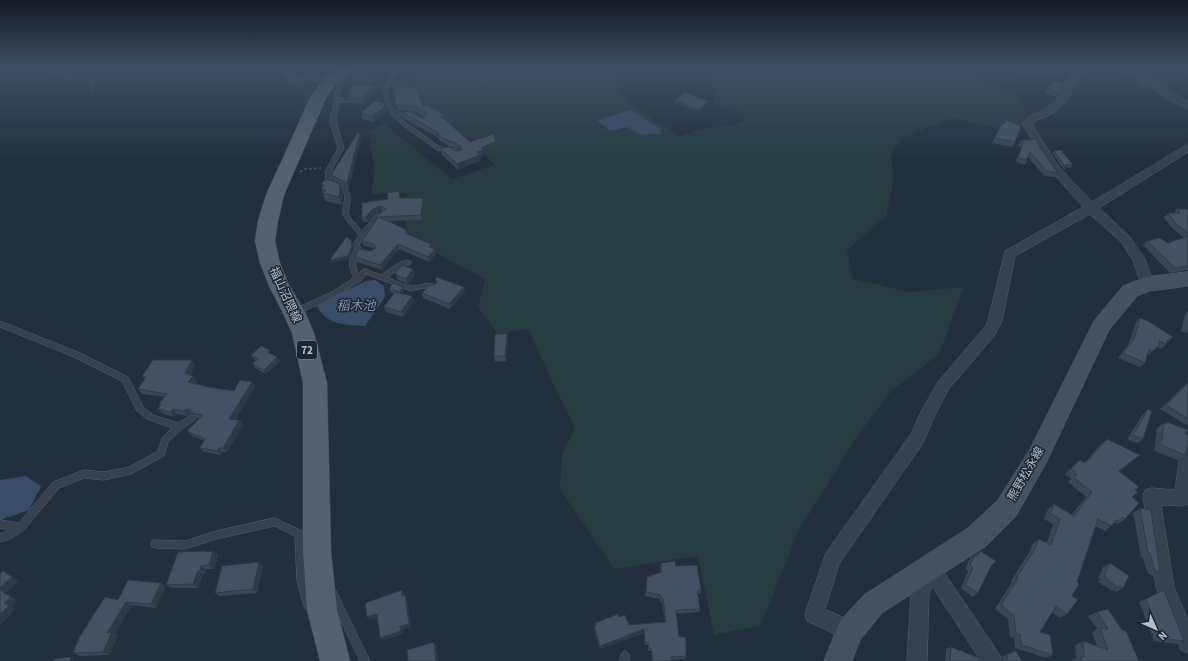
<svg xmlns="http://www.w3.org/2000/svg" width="1188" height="661" font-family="'Source Sans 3','Noto Sans JP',sans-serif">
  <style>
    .green { fill: #263c3f }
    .water { fill: #394c67 }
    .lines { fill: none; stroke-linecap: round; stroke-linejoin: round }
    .lane-casing { stroke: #565f6c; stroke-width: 1 }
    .street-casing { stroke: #565f6c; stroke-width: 1 }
    .secondary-casing { stroke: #565f6c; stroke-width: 1 }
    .primary-casing { stroke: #414a57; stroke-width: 1 }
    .path { stroke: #44595c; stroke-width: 1.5; stroke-dasharray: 2.5 2.5; stroke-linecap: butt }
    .lane { fill: #38414e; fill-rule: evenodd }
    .street { fill: #38414e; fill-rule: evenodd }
    .secondary { fill: #465061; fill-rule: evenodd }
    .primary { fill: #56606e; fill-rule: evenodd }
    .wall { fill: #3b4654 }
    .shaded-wall { fill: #303945 }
    .building { fill: #455162; stroke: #303945 }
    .labels { text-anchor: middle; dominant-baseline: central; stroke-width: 3; stroke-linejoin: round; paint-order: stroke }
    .shield { fill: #1d2633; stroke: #878f9c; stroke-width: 1 }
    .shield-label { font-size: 11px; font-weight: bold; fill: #b4bcc9 }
    .street-label { font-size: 12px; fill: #b4bcc9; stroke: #1d2633 }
    .water-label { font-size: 13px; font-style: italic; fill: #7c92b1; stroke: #1d2633 }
  </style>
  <rect width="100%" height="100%" fill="#242f3e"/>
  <!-- green -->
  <path class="green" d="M442 68H601L610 74 628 103 680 136 700 129 731 126 745 120 742 113 715 104 713 76 740 68H948L1021 99 1027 115 1021 126 1014 132 952 118 903 138 891 154 894 177 886 216 847 250 853 279 909 292 964 287 939 354 891 391 856 438 799 530 761 625 714 635 698 556 614 569 560 489 562 453 575 428 558 394 528 329 498 334 478 307 485 279 406 237 407 193 371 194 375 172 368 131 384 124 452 179 494 165 473 139H458L431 118 414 93 418 75Z
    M1018 68H1056L1061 76 1043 79Z"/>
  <!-- water -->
  <path class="water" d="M631 110 661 129V134C653 135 647 133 640 135L627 127 610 131 597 120Z
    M375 280 384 286 385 297 365 326C345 325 326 325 316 305L366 281Z
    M26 476 41 486 29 510 0 520V480Z"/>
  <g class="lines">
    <!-- lane casing -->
    <g class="lane-casing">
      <path id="lane" d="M292 68H296L295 77 296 78H331L333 79 331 80H294L291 78Z
        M397 68H401L387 89C390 100 391 113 405 113 409 113 411 112 415 114L412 116 398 115 405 122 440 147 456 149 461 153V155H457L453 152 437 150 401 124 391 114V112L387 106 383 89Z
        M336 72H340L345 76 341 87 339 99 348 98 351 100 348 102H339L336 122 344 148 332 170 331 182 347 188C352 198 350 202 348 213L351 219 362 231 376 215 383 212 386 214 380 217 364 236 359 245 361 249C355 258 354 264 358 274L363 269H365L381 275C390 269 400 259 410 261L411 263 410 265H405L388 277C394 280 405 286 411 286 419 287 430 279 438 287L435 289 423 288 411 291 366 274 360 282C354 283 347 290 341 293 326 302 310 309 294 315L292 314 291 312 292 310 330 293 354 278C349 267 347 260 355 249L353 245 359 235 347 221 342 213 345 197 343 190 326 184 325 183 326 170 338 148 330 122 337 87 340 76 336 74Z
        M0 321 80 353 128 377 143 407 153 415 178 423 192 415 195 416 196 418 195 420 182 429 168 442 164 456 131 474 104 480 84 478 59 488 24 530 12 538 0 542V534L10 530 0 528V520L19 523 53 482 84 470 104 472 129 467 158 451 162 438 172 428 147 419 137 411 122 381 74 357 0 327Z
        M275 518 302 531 303 534 307 581 314 606 312 609 309 611 306 609 304 606 297 581 295 536 275 526 216 539 185 549 155 548 152 547 151 544 152 541 155 540 185 541 216 531Z
        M332 587 335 589 370 661H360L327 592 329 589Z
        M625 651 628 653 630 656 629 661H619L622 653Z"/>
    </g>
    <!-- street casing -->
    <g class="street-casing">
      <path id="street" d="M1074 68H1084C1075 84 1069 102 1054 112 1047 118 1039 117 1032 124L1059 167 1092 202 1188 144V152L1099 208 1129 236 1145 259 1154 284 1152 287 1147 289 1142 287 1133 260 1121 242 1090 214 1015 256 1002 321 994 336 948 390 934 417 923 443 839 564 825 609 857 624 860 631 857 638 850 641 807 621 805 614 826 553 911 434 922 410 938 382 984 328 988 321 1005 251 1083 207 1051 171 1022 124C1030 112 1038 115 1048 107 1061 98 1067 82 1074 68Z
        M1122 68H1134L1188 102V109L1167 99Z
        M1188 448V504L1182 506 1161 505 1174 587 1188 620V653L1181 650 1156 587 1143 496 1145 490 1151 488 1175 490 1180 455 1182 450Z
        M931 559 937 562 999 654 1002 661H981L932 586 929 594 927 661H907L911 594 925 562Z"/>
    </g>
    <!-- secondary casing -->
    <g class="secondary-casing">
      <path id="secondary" d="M1188 272V286L1150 291 1137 296 1109 330 1046 463 1016 516 986 546 882 613 860 640 852 661H824L840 621 864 595 968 528 998 500 1030 449 1094 321 1123 286 1147 277Z"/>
    </g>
    <!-- primary casing -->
    <g class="primary-casing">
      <path id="primary" d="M338 68H355L353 71 337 82 326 98 284 195 278 221 275 241 280 263 289 285 305 312 314 333 327 383 331 551 337 610 350 661H320L307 610 303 551V383L292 333 283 313 269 286 260 263 255 241 258 221 266 195 310 98 326 76Z"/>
    </g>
    <!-- path -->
    <path class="path" d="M50 68 70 81 90 80 94 82 91 93
      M471 68 481 82
      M351 80 363 79 371 81 368 87
      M300 172 305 169 321 168"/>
    <!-- lane -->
    <use href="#lane" class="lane"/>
    <!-- street -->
    <use href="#street" class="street"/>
    <!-- secondary -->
    <use href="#secondary" class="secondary"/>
    <!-- primary -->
    <use href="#primary" class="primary"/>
  </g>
  <!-- wall -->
  <path class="wall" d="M280 68H291L290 75 304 82V89L291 90 289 84Z
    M374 86 375 91 364 104 349 103 347 98 350 96 349 93Z
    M1048 88 1062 89 1056 97 1045 93Z
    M414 89 423 106 445 115 446 120 470 142 497 147 483 152 484 155 481 156V160L458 170 442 155 441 149H442V147L456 151 460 150 457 148 450 147 438 139 437 137 403 118 402 112 422 118 425 117 416 112 398 110 396 105Z
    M675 100 708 101 707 104 699 111H697L675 103Z
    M384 103 387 112 373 122 362 119 361 113Z
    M1006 120 1015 142 1012 147 992 143 1002 123 1004 124Z
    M360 133 361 138 349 188 339 184 343 197 342 205 326 201 321 189 322 188 321 184 337 182 333 180 331 175Z
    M1021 140 1040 149 1058 173 1055 177 1044 176 1028 157 1025 165 1016 162 1021 148 1018 145Z
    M1054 151 1073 165 1071 167 1066 168 1064 170 1052 153Z
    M401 198 425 202 422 220 389 221 405 229 408 234 435 249 436 254 429 262 399 249 382 270 357 262 355 257 371 251 374 248 364 246 362 241 377 219 376 217 383 211H382L375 214 368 222H363L362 218V203Z
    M1177 209H1188V270L1170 273 1143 245 1147 241 1168 243 1184 238 1172 228 1164 218 1168 213H1173Z
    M395 273 415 274 408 284 398 280Z
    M435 279 465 292 450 309 423 298 422 293 436 284Z
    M389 289 404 290 402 293 414 301 403 317 386 312 384 307 394 293 390 292Z
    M1188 311V333L1181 331 1185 314Z
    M1140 318 1173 337 1161 349 1157 347 1148 355H1147L1145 363 1140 367 1118 358 1129 343 1136 322Z
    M508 339 506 361 495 362 494 356Z
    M272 354 277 357 280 361 266 374 255 368 252 364 256 361 254 359 251 355Z
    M195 364 191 375 197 381 195 383 208 387 234 391 252 382 255 386 235 420H239L243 425 227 452H223L221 455 204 452 200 448 204 441 191 435 187 431 200 418H197L194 414H192L187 416 177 414 174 417 162 413 158 409 160 405 159 404 165 397 142 394 138 389 145 379 142 376Z
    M1188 382V426L1160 409Z
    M1148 409 1143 439 1137 443 1127 439 1143 414Z
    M1167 422 1185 434 1187 447 1185 455 1178 460 1154 451 1157 428 1164 423H1165Z
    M1107 439 1119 471 1135 490 1125 519 1118 524 1116 522 1105 531 1095 526 1072 596 1067 614 1060 618 1052 612 1040 632 1053 655 1046 658 1015 648 1014 638 1010 637 1008 619 995 609 1012 582 1011 581 1030 551 1033 543 1039 539 1047 543 1053 524 1044 519 1048 509 1054 504 1072 514 1086 497 1068 482 1071 479 1065 474 1074 465 1080 460 1084 463 1101 444Z
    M1140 508 1160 572 1153 576 1148 574 1143 558 1141 557 1133 513Z
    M980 551 991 566 978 593 973 597 961 588 968 571 965 569 970 558Z
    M207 552 218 555 214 569H206L205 573 203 574 198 588H172L166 585Z
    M661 563 676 566 701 590 700 594H698L700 609 699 612 676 614 679 637 686 656 685 659 673 660V661H652L651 651H648V645H645L644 633 600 649 594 630V626H595V623L619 617 629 625 665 622 662 602H660V599L645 596 647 577 661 573 660 567Z
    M1110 563 1123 588 1116 592 1114 590 1112 591 1098 582 1100 579 1098 578 1103 567Z
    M263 566 257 593 220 596 215 593Z
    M166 587 156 608 132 605 115 633 118 635 110 655 80 656 73 653 118 600Z
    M1164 590 1184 641 1177 644 1154 641 1139 602Z
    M1097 612 1139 661H1073L1072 659 1076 658 1075 645 1083 641 1097 646 1092 632 1097 629 1088 616Z
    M951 647 979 661H945L946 649Z
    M1007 654 1022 661H999L1002 660V657Z"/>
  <!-- shaded-wall -->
  <path class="shaded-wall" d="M288 68H291L290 79 288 74Z
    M302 76 304 82V89L291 90 289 85Z
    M374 86 375 91 364 104 363 98Z
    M708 101 707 104 699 111 700 108Z
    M385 107 387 112 373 122 372 116Z
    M445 115 446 121 442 117Z
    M360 133 361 138 349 188 347 183Z
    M496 141 497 147 483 152 484 155 481 156V160L458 170 457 164 477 152 481 148Z
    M339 183 343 197 342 205 339 197Z
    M423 198 425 202 422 220 421 215Z
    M381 206 382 211 375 214 368 222 366 217 373 209Z
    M351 240 353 249 349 259 331 263 330 260Z
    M398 244 399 249 382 270 380 265Z
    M435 249 436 254 429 262 428 257Z
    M413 269 415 274 408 284 406 279Z
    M403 287 404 290 401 295 400 292Z
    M464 287 465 292 450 309 449 304Z
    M412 296 414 301 403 317 401 312Z
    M507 334 508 339 506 361 505 356Z
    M277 357 280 361 266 374 264 370Z
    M192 360 195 364 189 378 185 373Z
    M193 376 197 381 192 386 188 382Z
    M252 382 255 386 233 424 229 419Z
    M173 409 177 414 174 417 170 412Z
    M188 409 192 414 187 416 183 411Z
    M239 420 243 425 227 452 223 448Z
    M219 448 223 452 221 455 217 451Z
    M213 551 218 555 214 569 209 565Z
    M259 562 263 566 257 593 253 589Z
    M201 566 206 569 205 573 200 570Z
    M198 570 203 574 198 588 193 584Z
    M3 571 10 574 19 581 7 592 17 601 12 606 16 609 0 625V614L4 603 0 589Z
    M161 583 166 587 156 608 151 604Z
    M402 590 404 593V599L402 596Z
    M405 595 407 599 411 627 403 630V634L383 641 380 638 400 627Z
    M126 602 132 605 115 633 118 635 110 655 103 652 107 633Z
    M377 614 380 617 369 620 367 617Z
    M644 629V633L600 649V646Z
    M434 642 436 645 438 661H436Z
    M71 657 74 659V661H70Z"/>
  <!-- building -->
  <path class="building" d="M281 68H288V74L292 76H302V83L289 85V82Z
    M1055 81 1065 84 1059 92 1048 88Z
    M352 86H374L363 98H347L351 95 349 93Z
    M394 87H413L414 89H417L423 106 426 104 445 115 442 117 470 142 493 134 496 141 481 148 483 150 477 152 480 155 457 164 441 149H443L442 147 451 148 456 151 462 150 461 147 456 143 449 141 436 134 439 133 402 112H410L422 118 426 116V112L414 106 396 105Z
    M684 92 708 101 700 108 697 109 675 100Z
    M375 101 384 103 385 107 372 116 361 113Z
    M1006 120 1021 126 1015 142 995 138 1002 123 1004 124Z
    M358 132 360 133 347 183 331 175Z
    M1035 138 1041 148 1039 149H1041L1058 173 1047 171 1030 152 1027 160 1018 158 1023 143 1021 140H1032Z
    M1061 150 1073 165H1066V168L1054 151Z
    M326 179 339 183 340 189 339 197 323 193 326 190 321 189 324 185 321 184Z
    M399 191 400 198H423L421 215 379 217 405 229H404L407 231 405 233 431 244 429 247 435 249 428 257 398 244 380 265 355 257 359 249 371 251 376 248 374 244 362 241 378 217H376L386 209 381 206 373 209 366 217 362 218V203L388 199 387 193Z
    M1177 209H1188V233L1176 224 1168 213H1180Z
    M1188 236V266L1175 268 1147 241 1160 238 1168 243Z
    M346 237 351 240 352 246 348 256 330 260Z
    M402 265 413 269 406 279 396 275 397 274 395 273Z
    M436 277 464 287 449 304 422 293 429 285H433L437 283V281L435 279Z
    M393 283 403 287 400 292 389 289Z
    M395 292 412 296 401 312 384 307Z
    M1140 318 1148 321 1173 337 1167 341 1166 344 1159 341V345L1153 351 1149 349 1145 363 1123 353 1134 339Z
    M495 334H507L505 356H494Z
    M261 346 270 350 268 352 277 357 264 370 252 364 258 359 251 355Z
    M153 360H192L185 373 193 376 188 382 208 387 234 391 240 380 252 382 229 419 239 420 223 448H219L217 451 200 448 205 439 187 431 203 415 193 413 192 411 188 409 183 411 173 409 170 412 158 409 161 404H159L167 394 138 389 146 377 142 376Z
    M1188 383V419L1166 405Z
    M1148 409 1152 411 1143 439 1133 435Z
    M1167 422 1188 430 1185 434 1188 435V445L1185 455 1161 445 1164 423 1166 424Z
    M1107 439 1140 455 1119 471 1139 487 1135 490 1138 492 1132 497 1139 503 1125 519 1122 517 1118 521 1116 520 1111 526 1098 519 1077 582 1079 584 1072 596 1078 600 1067 614 1056 606 1040 632 1050 635 1053 655 1021 645 1020 634 1016 633 1014 616 1001 605 1018 578 1017 577 1036 547 1039 539 1051 545 1060 519 1050 514 1054 504 1074 516 1092 492 1074 478 1077 474 1071 469 1080 460 1085 463Z
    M1140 508 1151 510 1160 572 1155 571 1150 554 1148 553Z
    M206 551 205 552 213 551 209 565 201 566 200 570H198L193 584 166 585 178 552Z
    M980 551 996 561 991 566 978 593 965 585 973 568 970 565 975 555 977 556Z
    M675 561 676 566 697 565 701 590 697 591 700 609 676 610 679 637H686V656L671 657 673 661H653L651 648H649L648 642H645L644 629 600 646 594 626H596L595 623 618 614 619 617 625 615 629 625 666 622 663 598H661V595L646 592 647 577 662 572 661 563Z
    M259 562 253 589 215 593 222 566Z
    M1110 563 1129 576 1123 588 1120 586 1119 588 1105 578 1106 576 1104 574Z
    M3 571 12 577 0 588V573Z
    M128 580 161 583 151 604 126 602 107 633 112 632 103 652 73 653 80 636 105 597 118 600Z
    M0 589 10 597 4 603 9 606 0 614Z
    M402 590V596L405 595 409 624 400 627 401 631 380 638 377 614 367 617 365 603Z
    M1164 590 1184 641 1161 638 1146 599Z
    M1108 609 1122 630 1126 631 1139 661H1081V656L1084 657 1083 641 1108 650 1100 628 1108 629 1097 612Z
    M434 642 436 661H408L407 650Z
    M951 647 977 657 979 659V661H952L950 660Z
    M1016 651 1022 661H1002L1001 660 1008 659 1007 654Z
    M71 657 70 661H53L54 659Z"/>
  <!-- sky -->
  <linearGradient id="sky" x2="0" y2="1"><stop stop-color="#141a22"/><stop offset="0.42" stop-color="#3f4d63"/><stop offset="1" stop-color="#3f4d63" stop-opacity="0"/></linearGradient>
  <rect width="1188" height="161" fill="url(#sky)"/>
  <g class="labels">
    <!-- shield labels -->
    <rect class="shield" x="297" y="341" width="20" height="18" rx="3"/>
    <g class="shield-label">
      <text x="307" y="350">72</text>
    </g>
    <!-- street labels -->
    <g class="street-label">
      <text transform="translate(285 295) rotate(65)">福山沼隈線</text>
      <text transform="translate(1026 474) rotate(-60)">熊野松永線</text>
    </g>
    <!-- water labels -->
    <g class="water-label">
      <text x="356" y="306">稲木池</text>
    </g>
  </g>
  <!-- north arrow -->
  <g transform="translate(1156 629) rotate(135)" stroke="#1d2633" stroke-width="3" paint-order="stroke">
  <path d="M0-3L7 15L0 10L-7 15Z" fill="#b4bcc9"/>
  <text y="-6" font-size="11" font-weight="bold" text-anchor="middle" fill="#b4bcc9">N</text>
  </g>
</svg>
